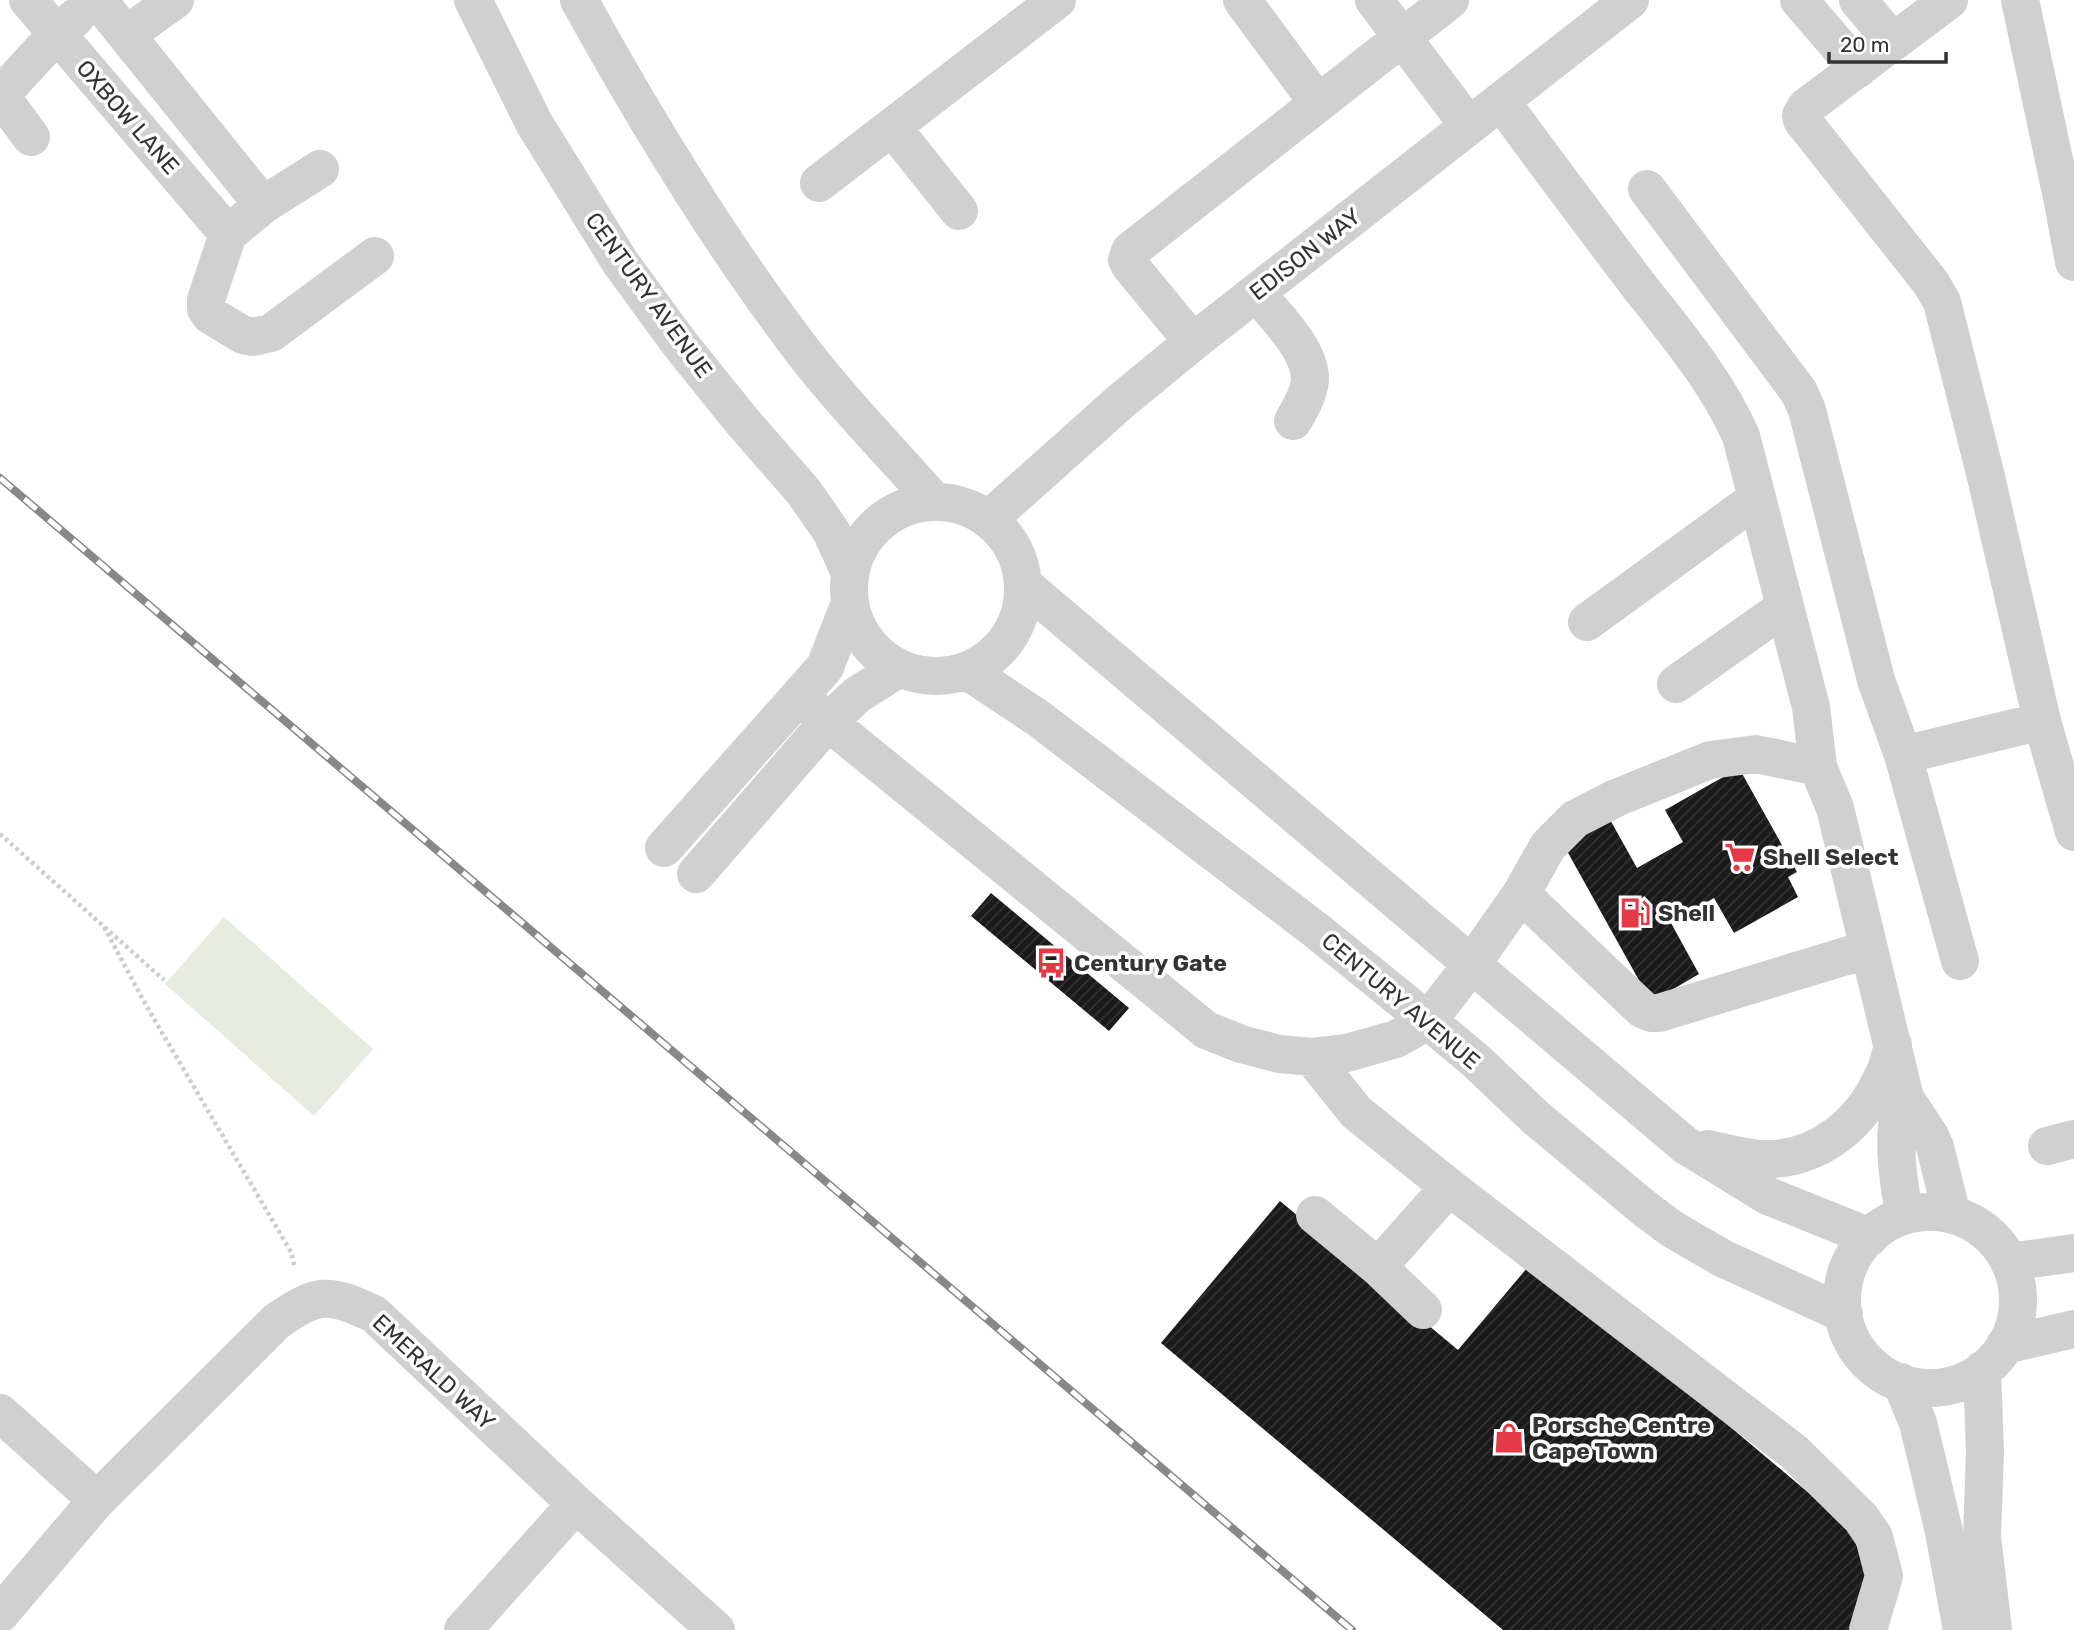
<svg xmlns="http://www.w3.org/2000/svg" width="2074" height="1630" font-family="Rubik,sans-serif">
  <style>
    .grass { fill: #e6ecdf }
    .building { fill: url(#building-hatch) }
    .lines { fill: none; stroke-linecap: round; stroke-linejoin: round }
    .path { stroke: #cdcdcd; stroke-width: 4.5; stroke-dasharray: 3.5 3.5; stroke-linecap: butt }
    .minor { stroke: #d0d0d0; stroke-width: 38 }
    .rail-casing { stroke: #888; stroke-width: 8 }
    .rail { stroke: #fff; stroke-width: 5; stroke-dasharray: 16; stroke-linecap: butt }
    .labels { text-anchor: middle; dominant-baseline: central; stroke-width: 7; stroke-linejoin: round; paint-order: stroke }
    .street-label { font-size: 23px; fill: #333; stroke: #fff }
    .poi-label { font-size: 23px; font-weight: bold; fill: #333; stroke: #fff; text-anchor: start }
  </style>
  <defs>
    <pattern id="building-hatch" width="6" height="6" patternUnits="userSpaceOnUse" patternTransform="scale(1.75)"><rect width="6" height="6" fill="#1a1a1a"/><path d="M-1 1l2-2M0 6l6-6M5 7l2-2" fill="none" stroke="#333"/></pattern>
  </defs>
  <rect width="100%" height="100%" fill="#fff"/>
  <!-- grass -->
  <path class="grass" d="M224 917 373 1049 314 1116 165 984Z"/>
  <!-- building -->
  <path class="building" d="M1739 768 1797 872 1788 877 1798 897 1734 933 1714 898 1671 923 1699 974 1651 1002 1562 842 1608 816 1637 868 1683 842 1665 810Z
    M991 893 1129 1008 1109 1031 971 916Z
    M1280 1201 1458 1350 1533 1261 1848 1526 1868 1571 1854 1630H1503L1161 1343Z"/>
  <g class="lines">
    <!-- path -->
    <path class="path" d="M0 834 164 980
      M104 927 147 1007 291 1252 295 1268"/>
    <!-- minor -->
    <path class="minor" d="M28 0 228 234
      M98 0 263 205
      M473 0 534 123 620 262 680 344 742 421 803 491 831 531 850 573
      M579 0C643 116 712 230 792 337 834 394 887 448 934 501
      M1242 0 1318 103
      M1374 0 1469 126
      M1799 0 1858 69
      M1858 0 1893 42
      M1949 0 1806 107 1801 115 1802 120 1931 283 1942 302 1986 477 2042 721 2074 832
      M2020 0 2063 202 2074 262
      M126 35 175 0
      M1501 101C1546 163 1592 224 1639 286 1676 333 1717 381 1741 436L1811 707 1818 767 1835 808 1905 1098 1930 1136 1935 1147 1952 1215
      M892 127 959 211
      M31 137 6 103 4 96 7 88 57 34 76 17
      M320 169 263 205 228 234 206 300V309L210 315 243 335 253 337 271 333 375 256
      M819 183 1057 0
      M1647 189 1799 392 1807 410 1876 680 1903 755
      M1256 293C1274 314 1311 350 1310 380 1309 394 1300 409 1293 421
      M1193 342 1131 267 1127 260 1130 251 1450 0
      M849 589a87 87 0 1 1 174 0a87 87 0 1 1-174 0Z
      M989 519 1120 402 1193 342 1630 0
      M1024 585 1685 1145 1768 1196 1870 1237
      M1587 622 1756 499
      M967 671 1038 718 1317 931 1428 1021 1475 1060 1535 1117 1644 1208 1672 1229 1722 1258 1844 1314
      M1676 684 1785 607
      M800 696 828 722 1206 1030 1241 1044 1279 1054 1312 1057 1347 1053 1396 1039 1428 1021 1472 964 1521 894 1548 846 1575 819 1616 798 1710 760 1756 754 1818 767
      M664 848 825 667 850 603
      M696 874 828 722 857 695 898 669
      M1521 894 1642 1009 1651 1013H1659L1869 949
      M1960 961 1903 755 2042 721
      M1312 1057 1356 1112 1449 1187 1794 1452 1861 1518 1874 1537 1884 1576 1868 1630
      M2047 1146 2074 1139
      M1708 1149C1727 1153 1747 1159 1767 1159 1820 1159 1862 1123 1883 1076 1888 1067 1890 1056 1893 1045
      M1842 1300a88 88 0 1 1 176 0a88 88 0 1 1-176 0Z
      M1315 1215 1378 1267 1423 1310
      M1904 1216C1900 1186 1894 1156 1897 1126 1899 1116 1902 1107 1905 1098
      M2009 1262 2074 1253
      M1378 1267 1449 1187
      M2005 1345 2074 1329
      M1982 1370 1985 1452 1982 1537 1993 1630
      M1901 1382 1918 1423 1927 1460 1944 1532 1962 1630
      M0 1413 97 1500
      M0 1614 97 1500 277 1321C319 1292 328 1293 374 1314L576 1504 716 1630
      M463 1630 576 1504"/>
    <!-- rail casing -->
    <g class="rail-casing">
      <path id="rail" d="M0 478 1352 1630"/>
    </g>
    <!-- rail -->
    <use href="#rail" class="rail"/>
  </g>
  <!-- icons -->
  <defs>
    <g id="supermarket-bare" transform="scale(2.415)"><path d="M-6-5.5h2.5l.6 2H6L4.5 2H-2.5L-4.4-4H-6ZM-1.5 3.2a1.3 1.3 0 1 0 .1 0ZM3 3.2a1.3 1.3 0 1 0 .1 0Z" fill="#e63946" stroke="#fff" stroke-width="2.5" paint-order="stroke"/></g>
    <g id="fuel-bare" transform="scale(2.415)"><path d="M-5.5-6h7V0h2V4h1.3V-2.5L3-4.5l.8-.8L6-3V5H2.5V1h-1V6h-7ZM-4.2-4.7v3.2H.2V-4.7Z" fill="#e63946" stroke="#fff" stroke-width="2.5" paint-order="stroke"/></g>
    <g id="bus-bare" transform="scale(2.415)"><path d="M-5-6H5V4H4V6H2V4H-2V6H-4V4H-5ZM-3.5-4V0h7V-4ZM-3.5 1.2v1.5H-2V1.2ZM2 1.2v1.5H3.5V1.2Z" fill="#e63946" stroke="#fff" stroke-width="2.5" paint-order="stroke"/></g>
    <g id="shop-bare" transform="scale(2.415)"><path d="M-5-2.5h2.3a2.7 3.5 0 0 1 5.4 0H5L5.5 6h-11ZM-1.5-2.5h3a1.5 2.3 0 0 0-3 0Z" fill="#e63946" stroke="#fff" stroke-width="2.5" paint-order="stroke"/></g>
  </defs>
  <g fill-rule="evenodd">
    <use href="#supermarket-bare" x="1740" y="857"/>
    <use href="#fuel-bare" x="1635" y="913"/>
    <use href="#bus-bare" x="1051" y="963"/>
    <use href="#shop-bare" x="1509" y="1438"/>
  </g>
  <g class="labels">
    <!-- street labels -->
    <g class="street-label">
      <text transform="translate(128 117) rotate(49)">OXBOW LANE</text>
      <text transform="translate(1305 254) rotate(-38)">EDISON WAY</text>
      <text transform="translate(649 295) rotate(54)">CENTURY AVENUE</text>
      <text transform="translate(1401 1001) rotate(40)">CENTURY AVENUE</text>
      <text transform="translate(434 1372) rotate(43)">EMERALD WAY</text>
    </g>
    <!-- poi labels -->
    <g class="poi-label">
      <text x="1763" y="857">Shell Select</text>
      <text x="1658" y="913">Shell</text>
      <text x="1074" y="963">Century Gate</text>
      <text x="1532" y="1425">Porsche Centre<tspan x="1532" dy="26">Cape Town</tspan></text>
    </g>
  </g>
  <!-- scale -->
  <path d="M1829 52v10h117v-10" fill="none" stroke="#333333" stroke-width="3.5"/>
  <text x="1840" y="52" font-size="21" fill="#333333" stroke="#ffffff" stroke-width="5" paint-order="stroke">20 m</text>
</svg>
